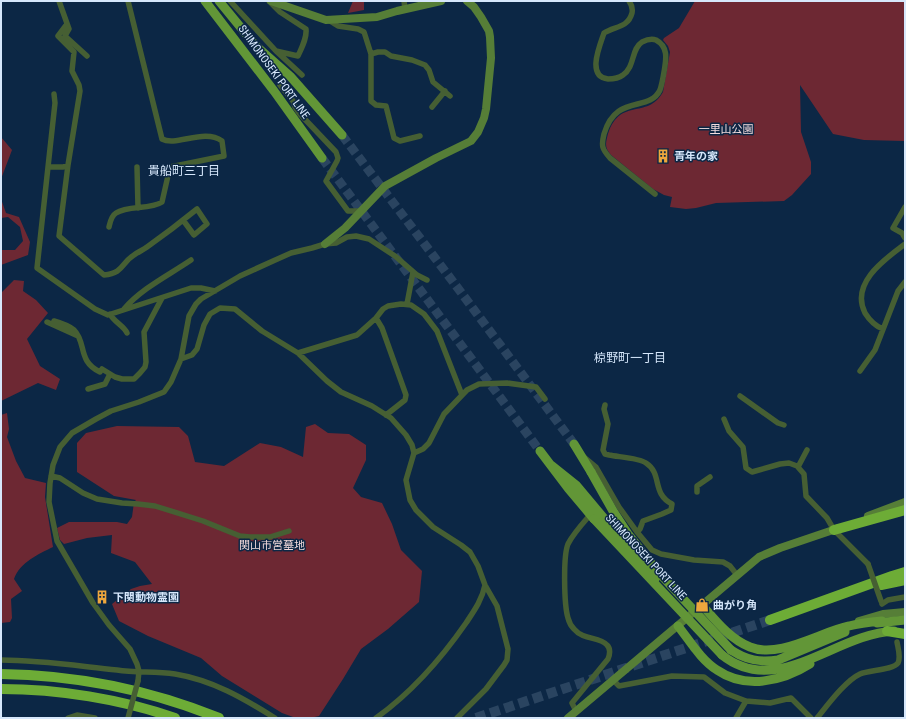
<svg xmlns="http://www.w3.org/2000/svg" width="906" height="719" font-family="'Roboto Condensed','Noto Sans JP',sans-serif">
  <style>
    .green { fill: #6d2833 }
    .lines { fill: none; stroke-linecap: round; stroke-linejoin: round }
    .primary-tunnel { stroke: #2a4460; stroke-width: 9; stroke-dasharray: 9 4.5; stroke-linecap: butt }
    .highway-tunnel { stroke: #2a4460; stroke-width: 10; stroke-dasharray: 10 5; stroke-linecap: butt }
    .street { stroke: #465f33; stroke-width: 5.5 }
    .secondary { stroke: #567e37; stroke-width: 8 }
    .primary { stroke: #629637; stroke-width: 9 }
    .highway { stroke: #6dac36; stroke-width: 10 }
    .street-bridge { stroke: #465f33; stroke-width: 5.5 }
    .primary-bridge { stroke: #629637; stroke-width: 9 }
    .labels { text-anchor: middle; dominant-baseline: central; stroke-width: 3; stroke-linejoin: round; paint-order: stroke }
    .street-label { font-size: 11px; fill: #d6e7fb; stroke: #0c2745 }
    .park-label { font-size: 11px; fill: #f2dadc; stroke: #0c2745 }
    .poi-label { font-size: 11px; font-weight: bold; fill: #d6e7fb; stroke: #0c2745; text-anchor: start }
    .neighbourhood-label { font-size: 12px; fill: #d6e7fb; stroke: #0c2745 }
  </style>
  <rect width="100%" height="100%" fill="#0c2745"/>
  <!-- green -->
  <path class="green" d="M353 1H364V10L348 13Z
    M695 1H905V141L864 140 833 134 800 85 801 132 811 162V174L792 195 784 201 716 203 696 208 686 209 670 207 672 197 664 195 653 189 611 155C606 149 605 146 607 138 618 95 647 121 663 92L670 52 668 46 663 40 664 38 679 28Z
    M1 137 12 150 1 179Z
    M1 199 6 213 19 217 30 242 28 255 1 265V250H15L23 241 20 227 8 217 1 218Z
    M14 280 24 281 23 291 36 300 48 313 27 339 40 366 60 379 56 390 38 383 1 401V293Z
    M7 413 9 429 7 437 16 461 25 478 46 483 45 497 53 547C39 554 20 562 14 579L22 591 11 599 12 618 10 622 1 623V415Z
    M315 424 328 433 349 434 366 445V460L353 488 361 497 382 503 392 524 401 550 422 571 419 602 388 629 361 649 343 679 319 716 310 718H296L282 713 222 676 201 658 148 636 119 621 112 604 131 589 140 586 152 584 135 562 111 553 112 535 87 538 64 544 60 540 57 528 69 522H117L127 524 132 517 134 502 136 500 114 496 77 472V443L86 433 117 426 179 427 188 436 195 462 224 466 260 443 281 447 303 457 306 427Z"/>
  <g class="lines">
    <!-- primary-tunnel -->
    <path class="primary-tunnel" d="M342 135 457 287 574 444
      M322 158 540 451"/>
    <!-- highway-tunnel -->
    <path class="highway-tunnel" d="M476 718 770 620"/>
    <!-- street -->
    <path class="street" d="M59 1 69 29 65 36 87 56
      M230 1 276 51 298 56C302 47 307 38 306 29L280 12 269 1
      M404 1 405 9
      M629 1C632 5 633 8 632 13 628 28 615 26 604 33 600 45 586 77 608 79 613 79 619 78 623 75 635 67 631 49 642 42 646 40 651 38 656 40 669 47 666 60 664 72 663 78 662 84 660 90 649 113 616 93 604 134 601 146 602 149 610 158L655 194
      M330 21 338 26 358 29 364 32 365 35 371 54V101L376 105 386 106 394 138 400 141 420 136
      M67 24 58 36 74 52 72 71 79 85 80 91 68 165 63 167H48L37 268 95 309 108 315 191 288H201L215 291
      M276 51 302 75
      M371 54 378 52H385L391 56 412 60 425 65 429 70 433 82 450 96
      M280 85 293 101 295 107 299 113 336 152 338 158 337 161 326 181 348 211H358L361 212
      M432 107 445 91
      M68 165 59 236 104 275C124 273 121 263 134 255 138 252 143 250 147 247 164 235 181 222 197 209L207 224 194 235 183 220
      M48 167 55 103 54 94
      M137 167 138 208
      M905 207 893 228 902 233 905 238
      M109 227C110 223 111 216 116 213 128 205 150 210 162 202L170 167 224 156 222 141C204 128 176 147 162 139L128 1
      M407 304 413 272
      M124 309C142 288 169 275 191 260
      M110 314C114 322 124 326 127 333
      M376 318 382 328 406 395 405 400 386 415
      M54 321C61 323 69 326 74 330 87 343 77 361 100 372L102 369 115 377 122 379H134L140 373 145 367 146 362 144 332 162 298
      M47 322 78 336
      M883 329C875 326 870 321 865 313 850 283 885 259 905 244
      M298 353 357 335 376 318 383 309 388 306 401 304 411 305 424 314 437 331 462 395
      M181 359 192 355 197 349 204 325 210 314 220 308 235 309 262 331 298 353 327 381 341 392 372 406 391 418 406 435 412 445 414 453 406 480 410 500 416 510 433 527 461 545 470 552 478 566 485 585 497 606 508 649 507 660 504 665 486 689 457 718
      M860 371 875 350 898 291 905 282
      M88 389 105 384 110 374
      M740 396 778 423 784 425
      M605 405 604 409 608 424 603 450 605 454 609 455C619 457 639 458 646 463 663 474 651 493 672 504L671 510 662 514 643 521 640 529 637 532
      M724 419 729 431 743 447 746 468 752 472 780 464 789 463 797 466 804 474 806 496 827 518 834 530 868 564
      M414 453 423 449 429 443 444 414 467 390 479 384 507 383 536 387 545 399
      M584 457 596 467 619 507 637 532 652 550 661 554 694 560 723 562 730 566 737 575
      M798 467 807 450
      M51 476 60 478 83 493 97 499 122 503 138 504 155 506 203 521 240 536 250 537H270L289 531
      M697 492V486L710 477
      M882 604 888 600 905 597
      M1 660C40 660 78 666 117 670 136 673 155 671 175 674 212 680 243 698 275 718
      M613 680 619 686 672 676 704 677 725 693 746 701 770 703 791 698 811 718
      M138 681 139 671 137 664 130 649 109 625 93 603 57 541 49 502 50 483 53 465 60 447 72 433 96 419 111 411 139 402 164 392 171 382 181 359 189 316 196 304 201 299 240 276 273 261 291 253 312 248 325 244 336 243 347 237 356 236 369 239 395 256 417 275 427 280
      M576 711 572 703 608 659C610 654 611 649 607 645 599 636 584 641 574 629 571 626 569 622 568 618 564 605 563 556 568 544 573 534 583 523 590 515
      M68 718 77 715 95 718
      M376 718C411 693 441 659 466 623 474 611 482 600 485 585
      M736 718 746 701
      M817 718C827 706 845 681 860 674 869 670 893 670 898 663 901 657 898 648 897 642"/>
    <!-- secondary -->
    <path class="secondary" d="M271 1 326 20 377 17 397 11 441 1
      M325 244 345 228 385 186 436 158 471 141 478 132 484 118 486 109 491 58 490 37 489 31 481 17 474 7 467 1
      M868 516 905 502
      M859 621 883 614 905 612
      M568 718 759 557 780 548 839 528"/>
    <!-- primary -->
    <path class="primary" d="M205 1 274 91 322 158
      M219 1 255 45 290 76 342 135
      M574 444 591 472
      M540 451 568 488 594 519
      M551 465 576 485 655 579
      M702 605C716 621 730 639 750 647 779 659 820 632 849 626 860 623 871 622 882 621
      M877 623 905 620
      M678 626C690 641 701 660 717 670 746 690 783 681 810 664
      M731 650C746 660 760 663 778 660L845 632
      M722 655C777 699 835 634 894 631"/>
    <!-- highway -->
    <path class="highway" d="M834 530 905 510
      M881 585 905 580
      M770 620 892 576 905 572
      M887 631 905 634
      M1 674C75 675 150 690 219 718
      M1 689C58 689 121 699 175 718"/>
    <!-- street-bridge -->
    <path class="street-bridge" d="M868 564 881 601
      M128 718 138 681"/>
    <!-- primary-bridge -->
    <path class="primary-bridge" d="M591 472 613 511 628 534 659 573 731 650
      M594 519 722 655"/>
  </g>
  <!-- icons -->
  <defs>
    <g id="building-bare" transform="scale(1.08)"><path d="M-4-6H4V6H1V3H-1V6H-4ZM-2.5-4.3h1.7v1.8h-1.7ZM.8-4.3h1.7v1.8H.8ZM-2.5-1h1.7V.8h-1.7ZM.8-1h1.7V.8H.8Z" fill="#eea73d" stroke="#0c2745" stroke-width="2.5" paint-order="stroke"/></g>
    <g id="shop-bare" transform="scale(1.08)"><path d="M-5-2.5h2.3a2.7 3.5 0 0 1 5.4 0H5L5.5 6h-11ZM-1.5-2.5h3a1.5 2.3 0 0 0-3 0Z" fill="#eea73d" stroke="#0c2745" stroke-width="2.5" paint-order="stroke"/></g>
  </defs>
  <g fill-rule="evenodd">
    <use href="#building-bare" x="663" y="156"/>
    <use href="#building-bare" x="102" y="597"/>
    <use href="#shop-bare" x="702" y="605"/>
  </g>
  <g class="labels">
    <!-- street labels -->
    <g class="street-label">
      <text transform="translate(274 72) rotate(54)">SHIMONOSEKI PORT LINE</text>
      <text transform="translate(646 557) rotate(47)">SHIMONOSEKI PORT LINE</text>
    </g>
    <!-- park labels -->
    <g class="park-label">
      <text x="726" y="129">一里山公園</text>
      <text x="272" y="545">関山市営墓地</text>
    </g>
    <!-- poi labels -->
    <g class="poi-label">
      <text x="674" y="156">青年の家</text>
      <text x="113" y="597">下関動物霊園</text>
      <text x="713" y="605">曲がり角</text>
    </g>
    <!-- neighbourhood labels -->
    <g class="neighbourhood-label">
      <text x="184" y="171">貴船町三丁目</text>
      <text x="630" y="358">椋野町一丁目</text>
    </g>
  </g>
  <!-- border -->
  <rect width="906" height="719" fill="none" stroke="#d6e7fb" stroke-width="4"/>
</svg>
